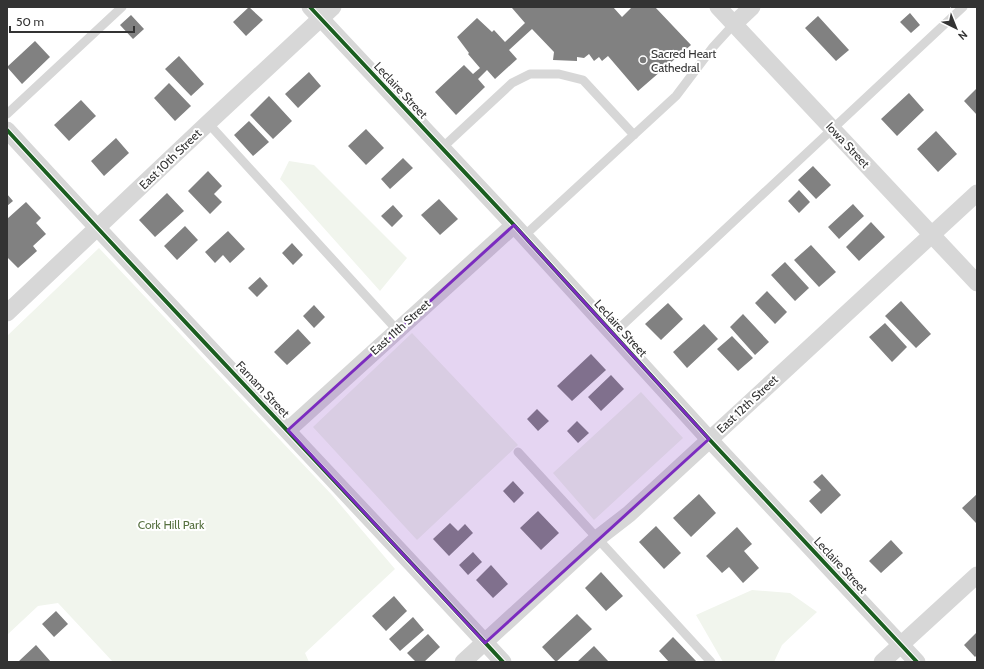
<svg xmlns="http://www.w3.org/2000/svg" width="984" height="669" font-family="Cabin,sans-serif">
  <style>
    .green { fill: #f1f5ed }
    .building { fill: #818181 }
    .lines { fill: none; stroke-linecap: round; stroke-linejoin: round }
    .lane { stroke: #d7d7d7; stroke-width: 9 }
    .street { stroke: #d7d7d7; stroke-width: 17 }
    .cycleway-casing { stroke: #fff; stroke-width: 6 }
    .cycleway { stroke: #1b5e20; stroke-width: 4 }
    .marked { fill: #7b2cbf; fill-opacity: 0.2; stroke: #7b2cbf; stroke-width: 3; stroke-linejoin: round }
    .poi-dot { fill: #7a7a7a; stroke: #fff; stroke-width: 1.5 }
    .labels { text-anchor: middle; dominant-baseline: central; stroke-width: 4; stroke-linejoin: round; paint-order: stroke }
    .poi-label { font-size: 12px; fill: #333; stroke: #fff; text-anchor: start }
    .street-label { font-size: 12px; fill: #333; stroke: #fff }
    .park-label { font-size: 12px; fill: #56703f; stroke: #fff }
  </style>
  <rect width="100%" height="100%" fill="#fff"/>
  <!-- green -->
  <path class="green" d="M289 161 314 165 407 258 380 291 280 179Z
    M99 248 332 495 395 569 305 653 309 662H113L58 603 38 606 7 635V336Z
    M412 333 518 445 417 540 313 427Z
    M641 392 683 438 594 520 553 473Z
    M752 590 790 593 817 612 782 645 774 662H723L696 615Z"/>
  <!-- building -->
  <path class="building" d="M249 7 263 20 246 36 233 22Z
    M513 7H613L622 17 632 7H655L691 45 638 91 608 56 602 61 599 57 594 61 589 54 584 58 577 57V61L553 60 554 52 532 29 509 50 517 59 495 79 487 70 478 79 485 87 456 115 435 92 464 65 473 74 480 68 468 54 469 53 457 37 477 18 492 32 494 30 505 42 525 23 512 8Z
    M910 13 920 25 911 33 900 22Z
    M131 15 144 29 133 39 120 25Z
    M818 16 849 50 836 61 805 28Z
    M35 41 50 57 22 84 7 67Z
    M179 56 204 84 191 96 165 69Z
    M309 72 321 86 298 108 285 94Z
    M169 83 191 106 175 121 154 98Z
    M977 88V115L964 101Z
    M909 93 924 110 897 136 881 119Z
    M269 96 292 121 273 139 250 115Z
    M81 100 96 116 69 141 54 125Z
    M249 121 269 142 253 156 234 135Z
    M366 129 384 148 366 165 348 146Z
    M936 131 957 154 938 172 917 149Z
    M116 138 129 153 104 176 91 161Z
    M403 158 413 168 390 189 381 179Z
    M813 166 831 185 816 199 798 180Z
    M208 171 222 186 214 194 222 202 210 214 188 191Z
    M799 190 810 202 799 213 788 201Z
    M167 193 184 211 155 237 139 220Z
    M7 194 13 201 7 206Z
    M439 199 458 219 440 235 421 215Z
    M26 202 41 218 36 223 46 234 33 246 37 251 18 268 7 257V219Z
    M853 204 864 216 839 239 828 227Z
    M393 205 403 216 392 227 381 216Z
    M871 222 885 237 859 261 846 247Z
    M185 226 198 240 177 260 164 246Z
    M228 231 245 249 230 263 223 255 215 263 205 252Z
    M292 243 303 255 293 265 282 253Z
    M811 245 836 272 819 287 794 260Z
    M785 262 809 288 795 301 771 275Z
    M260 277 268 286 257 297 248 288Z
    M767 291 787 312 775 324 755 303Z
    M901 301 931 334 916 348 885 316Z
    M668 303 683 319 661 340 645 324Z
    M314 305 325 317 314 328 303 316Z
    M743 314 769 342 755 355 730 327Z
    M885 323 907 347 892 362 869 337Z
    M704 324 718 339 687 368 673 352Z
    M298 329 311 343 287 365 274 352Z
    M732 336 753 358 738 371 717 349Z
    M591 354 606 370 572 401 557 386Z
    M611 375 624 389 601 411 588 397Z
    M537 409 549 421 538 431 527 419Z
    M577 421 589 433 578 443 567 431Z
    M822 474 841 495 821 514 809 501 821 490 813 482Z
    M513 481 524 493 514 503 503 491Z
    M699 494 716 513 691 537 673 518Z
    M977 494V522L976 523 962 508Z
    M538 511 559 533 541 550 520 528Z
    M450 523 458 531 465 524 473 533 449 556 433 539Z
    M656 526 681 553 664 569 639 542Z
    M737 527 752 544 744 551 759 568 743 583 729 567 722 573 706 556Z
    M891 540 903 553 881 573 869 561Z
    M473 552 482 562 468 575 459 565Z
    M491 565 508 584 493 598 476 580Z
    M601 572 623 596 606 611 585 588Z
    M394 596 407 611 386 631 372 616Z
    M56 611 68 624 54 637 42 624Z
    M577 614 592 629 556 662 542 647Z
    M413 617 424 630 400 651 389 639Z
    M977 632V655L975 657 964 645Z
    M428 634 440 647 424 662H416L407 653Z
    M673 637 697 662H669L659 651Z
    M36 645 51 662H20L19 661Z
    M594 646 609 662H577Z"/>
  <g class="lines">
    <!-- lane -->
    <path class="lane" d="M7 114 122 7
      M208 123 397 330
      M442 148 512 83 530 74H559L583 80 634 135
      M524 236 676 96 713 47 734 24
      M613 334 963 7
      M518 452 711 662"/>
    <!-- street -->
    <path class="street" d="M310 7 514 225 709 439 917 662
      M718 7 977 283
      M734 24 752 7
      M7 130C171 309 339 484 503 662
      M7 313 208 123 333 7
      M288 430 514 225
      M463 662 598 538 629 514 977 193
      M882 662 977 575"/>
    <!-- cycleway casing -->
    <g class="cycleway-casing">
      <path id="cycleway" d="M310 7 514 225 709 439 917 662
        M7 130C171 309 339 484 503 662"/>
    </g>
    <!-- cycleway -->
    <use href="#cycleway" class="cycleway"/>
  </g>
  <!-- marked area -->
  <path class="marked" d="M514 225 709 439 485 643 288 430Z"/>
  <!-- markers -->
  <circle class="poi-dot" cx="643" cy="60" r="4"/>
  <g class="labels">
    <!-- poi labels -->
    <g class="poi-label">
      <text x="651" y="53">Sacred Heart<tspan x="651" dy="14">Cathedral</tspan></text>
    </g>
    <!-- street labels -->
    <g class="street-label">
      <text transform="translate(401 90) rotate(47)">Leclaire Street</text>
      <text transform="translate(848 145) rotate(47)">Iowa Street</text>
      <text transform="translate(170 159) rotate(-44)">East 10th Street</text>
      <text transform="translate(400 327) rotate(-42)">East 11th Street</text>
      <text transform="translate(621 328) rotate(48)">Leclaire Street</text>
      <text transform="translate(263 389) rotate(47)">Farnam Street</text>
      <text transform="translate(747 404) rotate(-43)">East 12th Street</text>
      <text transform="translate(841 565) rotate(47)">Leclaire Street</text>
    </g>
    <!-- park labels -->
    <g class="park-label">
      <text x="171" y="524">Cork Hill Park</text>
    </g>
  </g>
  <!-- border -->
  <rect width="984" height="669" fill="none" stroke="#333333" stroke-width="16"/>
  <!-- north arrow -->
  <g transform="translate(956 28) rotate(137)" stroke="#ffffff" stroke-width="3" paint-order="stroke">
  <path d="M0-3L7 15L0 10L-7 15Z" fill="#333333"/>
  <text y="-6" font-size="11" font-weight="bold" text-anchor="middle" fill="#333333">N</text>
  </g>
  <!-- scale -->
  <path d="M10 26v6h124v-6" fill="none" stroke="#333333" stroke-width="2"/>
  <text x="16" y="26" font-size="12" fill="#333333" stroke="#ffffff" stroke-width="3" paint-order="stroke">50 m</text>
</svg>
